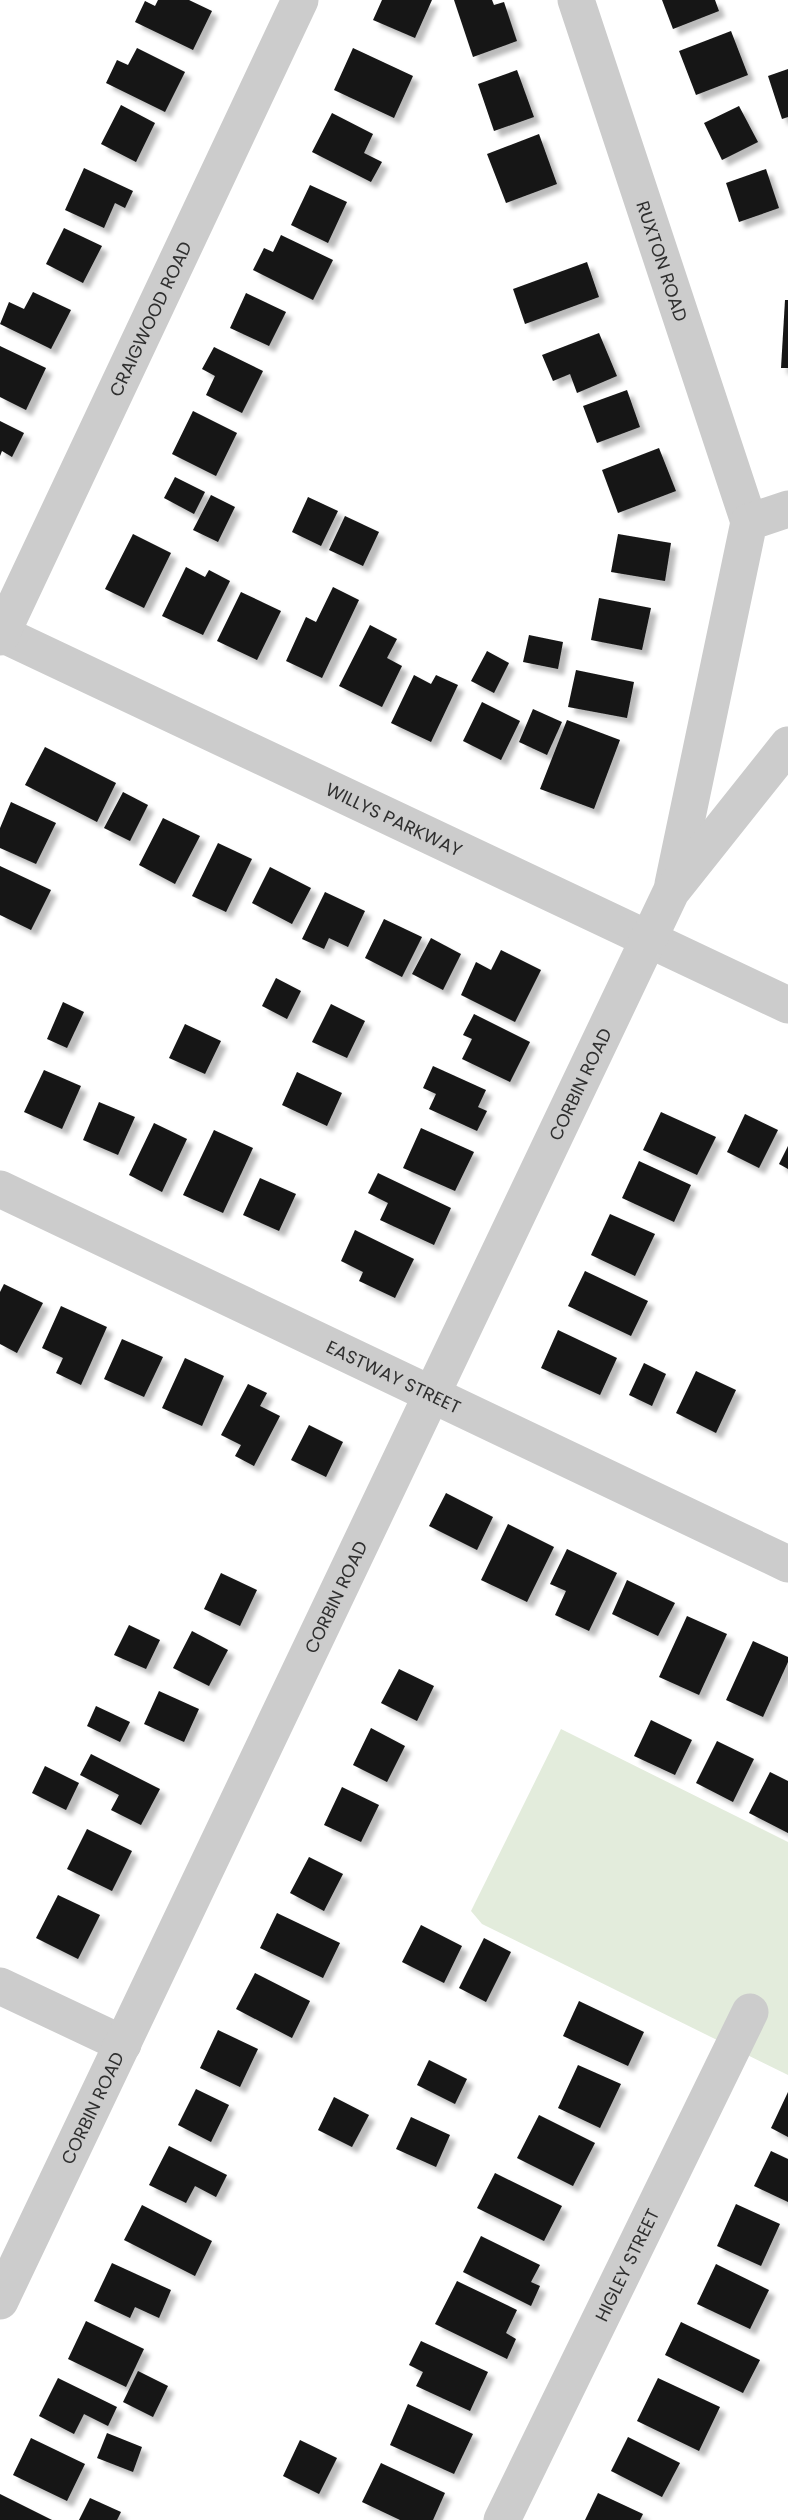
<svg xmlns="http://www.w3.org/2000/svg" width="788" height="2520" font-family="Poppins,sans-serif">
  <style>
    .green { fill: #e3ecdc }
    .building { fill: #161616; filter: url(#shadow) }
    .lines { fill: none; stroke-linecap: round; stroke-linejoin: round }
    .minor { stroke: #ccc; stroke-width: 37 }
    .labels { text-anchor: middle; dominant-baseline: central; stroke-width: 7; stroke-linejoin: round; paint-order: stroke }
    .street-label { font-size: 18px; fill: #2f2f2f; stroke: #fff }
  </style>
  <defs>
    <filter id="shadow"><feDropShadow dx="6" dy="6" stdDeviation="2" flood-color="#0004"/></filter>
  </defs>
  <rect width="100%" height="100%" fill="#fff"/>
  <!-- green -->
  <path class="green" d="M561 1729 788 1842V2075L482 1924 471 1911Z"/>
  <!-- building -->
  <path class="building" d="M158 0H189L212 11 193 50 135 22 145 1 155 6Z
    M382 0H432L415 38 373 20Z
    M454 0H492L494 5 504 2 517 41 473 57Z
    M662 0H715L719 11 673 29Z
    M731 31 748 75 696 95 679 51Z
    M137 48 185 72 165 112 106 83 117 60 128 65Z
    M353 48 413 76 394 118 334 90Z
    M788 69V117L782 119 768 76Z
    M517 70 534 117 494 131 478 84Z
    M121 105 155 123 136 162 101 144Z
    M739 106 758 142 722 160 704 123Z
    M332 113 373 134 364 153 382 162 371 182 312 152Z
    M539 134 557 184 506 203 487 154Z
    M84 168 133 191 125 208 115 203 104 228 65 210Z
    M766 169 779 208 739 222 726 183Z
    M310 185 347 202 328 243 291 225Z
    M64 228 102 246 83 283 46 264Z
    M281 235 333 260 313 300 253 270 264 248 273 252Z
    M587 262 599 297 525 324 513 289Z
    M33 292 71 310 51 349 0 324 9 302 24 309Z
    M246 293 286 312 269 346 230 328Z
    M785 300H788V368H781Z
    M599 333 617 376 577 393 570 374 553 381 542 355Z
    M0 346 46 368 26 410 0 397Z
    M214 347 263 371 242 413 206 395 215 376 202 369Z
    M627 390 640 427 597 443 583 406Z
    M193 411 237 433 216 476 172 454Z
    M0 421 24 433 12 457 2 451 0 456Z
    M659 448 676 491 618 513 602 470Z
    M175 477 205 492 194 514 164 498Z
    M211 495 235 507 218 542 193 530Z
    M308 497 338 511 321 546 292 532Z
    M345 516 379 532 363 566 329 550Z
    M133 534 171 553 144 608 105 589Z
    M618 534 671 543 665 581 611 572Z
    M186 567 205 577 209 570 230 581 203 635 162 616Z
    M333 587 359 600 322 678 286 661 306 617 316 622Z
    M241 592 281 611 257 660 217 641Z
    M599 598 651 608 642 650 591 640Z
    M370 625 397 639 387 658 402 666 382 707 339 686Z
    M529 635 563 642 558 669 523 662Z
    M487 651 509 663 494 693 471 681Z
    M576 670 634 682 627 718 568 707Z
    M414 675 431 684 436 675 458 685 431 742 391 723Z
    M482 702 520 721 501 760 463 741Z
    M533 709 562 722 547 755 519 742Z
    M567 720 620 740 594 809 540 789Z
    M45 747 116 783 97 822 25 785Z
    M123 792 148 805 130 841 104 828Z
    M11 802 56 823 36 864 0 848V828Z
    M163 818 200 836 175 884 139 865Z
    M218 843 252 859 226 912 192 896Z
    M0 866 51 890 31 930 0 915Z
    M270 867 311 888 292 924 252 903Z
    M325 892 365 911 348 947 329 938 324 949 302 939Z
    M384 919 422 937 402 977 365 958Z
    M431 938 461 954 443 990 412 974Z
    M501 950 541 970 515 1022 461 995 476 962 491 970Z
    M276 978 301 991 287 1019 262 1006Z
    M63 1002 84 1012 67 1048 47 1039Z
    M331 1004 365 1021 347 1058 312 1042Z
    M474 1014 530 1042 510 1082 462 1059 472 1039 463 1035Z
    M185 1024 221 1041 205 1074 169 1058Z
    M433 1066 486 1090 478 1107 487 1111 477 1131 429 1109 436 1094 423 1088Z
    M44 1070 81 1086 62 1129 24 1112Z
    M297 1072 342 1093 327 1126 282 1105Z
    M99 1102 135 1117 118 1155 83 1140Z
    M661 1112 716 1137 697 1175 643 1150Z
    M745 1114 778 1130 759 1168 727 1152Z
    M154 1123 187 1139 162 1192 129 1175Z
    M421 1128 474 1152 455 1191 403 1168Z
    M214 1130 253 1148 223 1213 183 1195Z
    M788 1146V1169L779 1164Z
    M639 1161 691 1185 674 1222 622 1198Z
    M378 1173 451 1208 434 1245 380 1220 388 1203 368 1193Z
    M260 1178 296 1194 279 1231 243 1215Z
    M610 1214 655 1234 635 1276 591 1255Z
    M355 1230 414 1259 395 1298 359 1281 363 1272 341 1261Z
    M585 1271 648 1301 631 1336 568 1306Z
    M4 1284 43 1303 17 1353 0 1344V1292Z
    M61 1306 107 1327 81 1385 56 1373 63 1358 42 1348Z
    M558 1330 617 1358 600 1395 541 1368Z
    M122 1339 163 1357 144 1397 104 1379Z
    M185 1358 224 1376 202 1426 162 1408Z
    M644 1363 666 1374 652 1406 629 1395Z
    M696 1371 736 1390 716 1433 676 1413Z
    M248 1384 267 1393 260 1406 280 1416 254 1466 235 1456 241 1445 221 1435Z
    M309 1425 343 1442 326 1477 291 1460Z
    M446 1493 493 1517 477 1550 429 1526Z
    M508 1524 554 1547 527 1602 481 1580Z
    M567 1549 617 1573 589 1631 555 1615 566 1591 550 1584Z
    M221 1573 257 1590 240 1626 204 1609Z
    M627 1580 675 1603 658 1636 612 1614Z
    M687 1616 727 1634 699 1695 659 1677Z
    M129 1625 160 1640 146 1669 114 1655Z
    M192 1631 228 1650 209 1686 173 1668Z
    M753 1641 788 1657V1662L763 1717 726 1700Z
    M399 1669 434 1686 417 1721 381 1703Z
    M159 1691 199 1709 184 1742 144 1724Z
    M96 1706 130 1722 120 1742 87 1726Z
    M651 1720 692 1740 675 1775 634 1756Z
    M371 1728 405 1746 387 1782 353 1765Z
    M717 1741 754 1759 733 1802 696 1783Z
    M91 1754 160 1789 141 1825 111 1810 119 1795 80 1775Z
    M45 1766 79 1783 66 1810 32 1793Z
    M770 1772 788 1781V1833L749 1813Z
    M342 1787 379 1805 361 1842 324 1825Z
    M87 1829 132 1851 112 1891 67 1869Z
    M309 1857 343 1874 324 1911 290 1893Z
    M58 1895 100 1915 78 1959 36 1938Z
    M277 1913 340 1943 323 1978 260 1948Z
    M421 1925 462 1946 444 1983 402 1962Z
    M484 1938 511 1952 486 2002 459 1988Z
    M255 1973 310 2001 292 2038 236 2009Z
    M579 2001 644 2032 628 2066 563 2036Z
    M218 2030 258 2049 240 2087 200 2068Z
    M429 2060 467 2079 455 2104 417 2085Z
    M578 2065 621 2084 600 2128 558 2108Z
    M196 2089 229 2105 211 2142 178 2125Z
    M788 2092V2137L771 2128Z
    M334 2097 369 2115 352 2147 318 2130Z
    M539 2115 595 2143 573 2186 517 2158Z
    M411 2117 450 2135 436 2167 396 2149Z
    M169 2146 227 2175 216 2197 195 2186 186 2203 149 2185Z
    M771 2151 788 2159V2202L754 2186Z
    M495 2173 562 2206 544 2241 477 2208Z
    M736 2204 780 2224 761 2266 717 2246Z
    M142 2205 212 2241 195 2276 124 2240Z
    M481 2236 540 2265 531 2282 540 2286 531 2306 463 2272Z
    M112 2263 171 2290 159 2318 135 2307 130 2318 94 2301Z
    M716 2264 769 2290 750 2329 697 2304Z
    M457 2281 517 2310 506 2333 516 2339 507 2359 435 2324Z
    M86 2321 144 2349 126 2387 68 2359Z
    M681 2322 760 2360 743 2393 665 2355Z
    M421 2341 488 2372 470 2411 416 2386 423 2372 409 2365Z
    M138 2371 168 2386 153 2417 123 2402Z
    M58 2378 117 2407 108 2426 84 2414 74 2434 39 2416Z
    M658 2378 720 2407 699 2451 637 2421Z
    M408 2404 473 2434 454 2474 390 2445Z
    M107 2433 142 2447 133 2472 97 2458Z
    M628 2437 680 2463 662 2497 611 2471Z
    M31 2438 85 2464 67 2501 13 2475Z
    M300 2440 337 2458 319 2494 283 2476Z
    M381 2463 445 2493 433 2520H400L362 2502Z
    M598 2493 643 2514 640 2520H585Z
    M0 2494 52 2520H0Z
    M90 2498 121 2512 117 2520H79Z"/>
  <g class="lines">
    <!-- minor -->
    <g class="minor">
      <path id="s1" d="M576 0 749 522"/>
      <path id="s2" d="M0 633 788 1005"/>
      <path id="s3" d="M0 637 300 0"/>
      <path d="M673 884 749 522 788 509"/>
      <path id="s4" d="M0 1189 788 1564"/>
      <path d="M0 1986 123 2044"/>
      <path id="s5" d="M0 2301 671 892 788 745"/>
      <path id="s6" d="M502 2520 750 2012"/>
    </g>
  </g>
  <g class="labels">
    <!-- street labels -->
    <g class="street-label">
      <text stroke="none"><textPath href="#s1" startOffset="275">RUXTON ROAD</textPath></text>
      <text stroke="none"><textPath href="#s3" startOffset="352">CRAIGWOOD ROAD</textPath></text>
      <text stroke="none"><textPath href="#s2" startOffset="436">WILLYS PARKWAY</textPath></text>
      <text stroke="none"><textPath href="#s5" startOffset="1348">CORBIN ROAD</textPath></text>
      <text stroke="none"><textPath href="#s4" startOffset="436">EASTWAY STREET</textPath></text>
      <text stroke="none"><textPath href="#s5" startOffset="780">CORBIN ROAD</textPath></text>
      <text stroke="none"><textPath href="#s5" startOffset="214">CORBIN ROAD</textPath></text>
      <text stroke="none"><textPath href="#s6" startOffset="284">HIGLEY STREET</textPath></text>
    </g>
  </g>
</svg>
